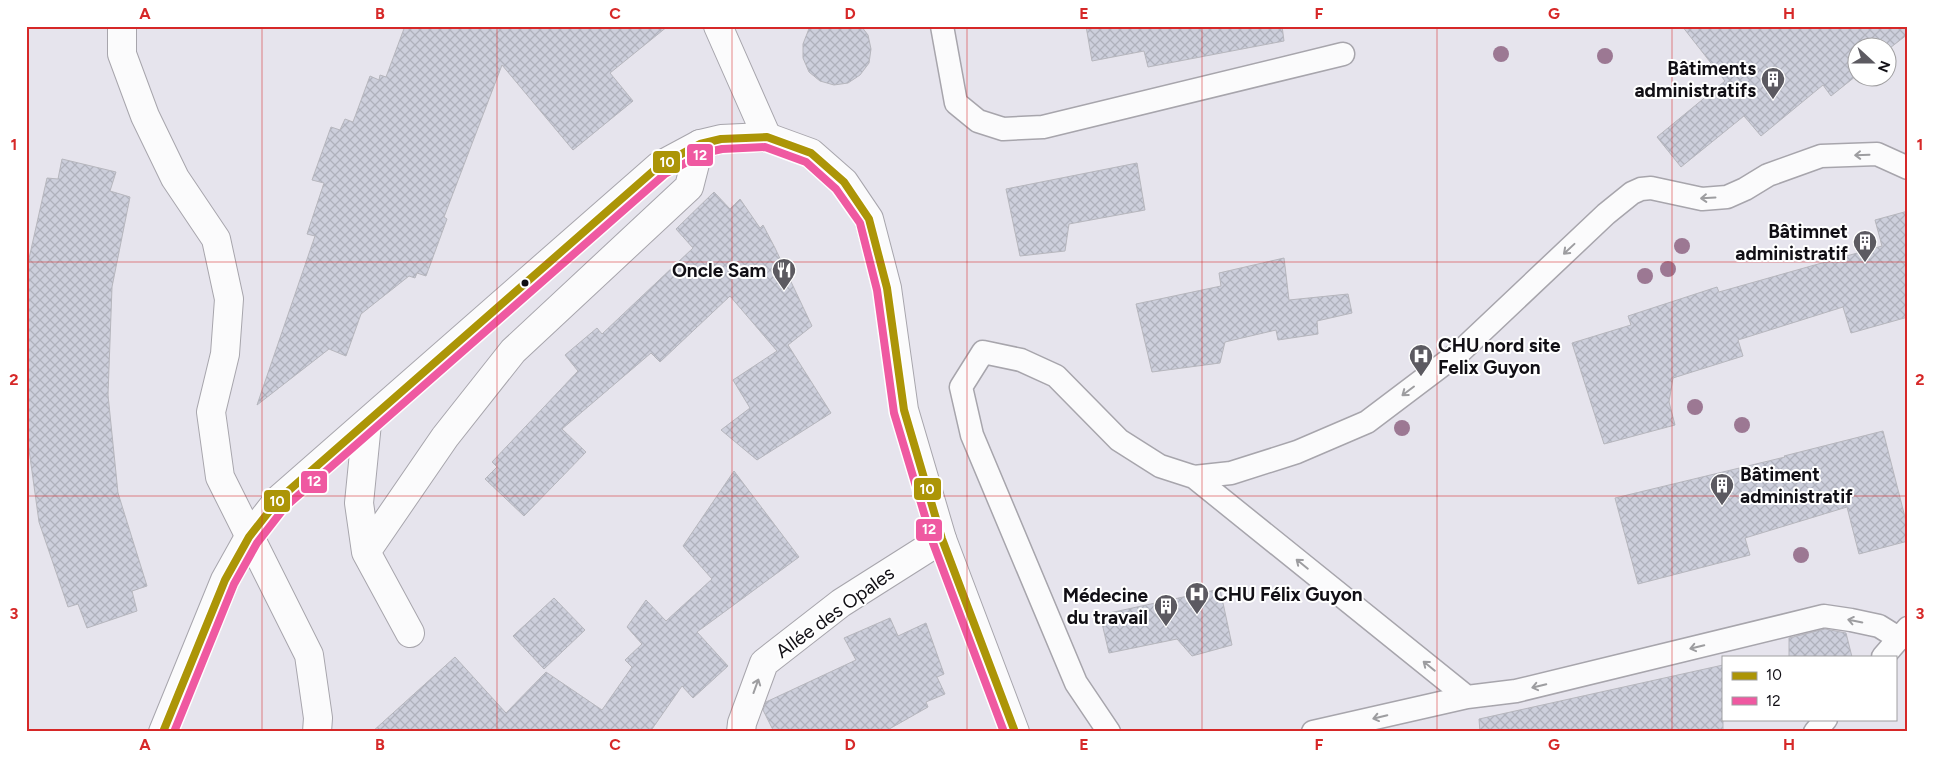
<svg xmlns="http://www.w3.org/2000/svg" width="1934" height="758" font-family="Figtree,sans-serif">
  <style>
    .building { fill: url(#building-cross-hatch); stroke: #b6b6bd }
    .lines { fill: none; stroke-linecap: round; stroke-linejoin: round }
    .service-casing { stroke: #a7a5ac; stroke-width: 25 }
    .minor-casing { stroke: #a7a5ac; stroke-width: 30 }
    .secondary-casing { stroke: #a7a5ac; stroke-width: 30 }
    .service { stroke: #fbfbfc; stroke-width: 22 }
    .minor { stroke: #fbfbfc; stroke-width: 28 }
    .secondary { stroke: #fbfbfc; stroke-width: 28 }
    .bus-1-casing { stroke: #fff; stroke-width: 11 }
    .bus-2-casing { stroke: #fff; stroke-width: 11 }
    .bus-1 { stroke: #ac9507; stroke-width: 8 }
    .bus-2 { stroke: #ef59a1; stroke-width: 8 }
    .tree { fill: #9c7893 }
    .oneway { stroke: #9d9da0 }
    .grid { fill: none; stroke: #d62828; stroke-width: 1; stroke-opacity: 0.55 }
    .bus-dot { fill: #110f15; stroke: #fff; stroke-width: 2 }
    .labels { text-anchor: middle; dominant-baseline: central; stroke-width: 4; stroke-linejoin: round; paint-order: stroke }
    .poi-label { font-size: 19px; font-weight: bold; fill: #110f15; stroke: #fff; text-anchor: end }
    .street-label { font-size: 19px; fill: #110f15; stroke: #fff }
    .line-badge { stroke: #fff; stroke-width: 2 }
    .badge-label { font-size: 14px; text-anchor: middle; font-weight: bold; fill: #fff }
    .neatline { fill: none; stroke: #d62828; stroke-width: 2 }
    .grid-label { font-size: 16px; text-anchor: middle; font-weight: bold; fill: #d62828 }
  </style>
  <defs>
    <pattern id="building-cross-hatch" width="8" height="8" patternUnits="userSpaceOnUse" patternTransform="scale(1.25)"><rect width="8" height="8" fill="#cdcfdc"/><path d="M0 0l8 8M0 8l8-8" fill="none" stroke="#afb1bc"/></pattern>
  </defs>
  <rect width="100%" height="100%" fill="#e6e4ed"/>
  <!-- building -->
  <path class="building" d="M405 26H668L610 73 633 101 573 150 502 65 444 217 447 219 426 276 417 273 415 278 409 276 361 314 346 356 329 349 257 405 315 236 307 234 324 183 312 180 331 127 340 130 345 119 353 122 370 76 379 80 380 75 386 77Z
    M810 26H861L868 35 871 49 869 63 860 75 848 83 834 85 820 81 809 72 803 58V44Z
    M1086 26H1282L1284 41 1148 67 1144 51 1092 61Z
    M1682 26H1908V34L1886 51V48H1856V76L1831 96 1823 85 1761 136 1744 116 1681 167 1657 137 1725 81Z
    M62 159 116 172 110 191 130 197 112 287 108 395 118 493 147 586 132 591 137 611 87 628 78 604 68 607 39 522 26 428V272L47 178 58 179Z
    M1137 163 1145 210 1069 224 1065 251 1020 256 1006 189Z
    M714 192 730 209 740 199 760 228 763 225 775 248 812 326 788 345 831 413 757 460 721 430 750 408 733 380 777 351 730 296 660 362 651 353 562 429 586 452 524 516 485 479 497 467 492 462 578 371 565 355 597 328 602 334 693 248 676 229Z
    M1908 211V317L1851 333 1843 307 1738 340 1743 356 1673 378 1669 402 1675 425 1604 444 1572 343 1631 325 1628 316 1717 287 1719 292 1882 246 1875 220Z
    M1284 258 1289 300 1348 294 1352 313 1317 321 1318 334 1278 340 1276 330 1225 342 1220 363 1152 372 1136 304 1221 286 1219 273Z
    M1883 431 1908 529V541L1859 554 1847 507 1745 538 1750 555 1638 584 1615 498 1785 457 1784 456Z
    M734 471 799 557 697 632 728 666 693 698 682 686 650 732H372L455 657 506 713 546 672 602 710 632 667 625 660 642 644 627 627 646 600 666 621 712 579 683 546Z
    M1220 589 1232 645 1192 656 1177 639 1109 653 1100 615Z
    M554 598 585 630 544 669 513 636Z
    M890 618 898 636 926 623 944 674 937 677 945 694 926 702 928 707 884 732H774L763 710 766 702 856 660 844 638Z
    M1825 629 1846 633 1852 657H1789V638Z
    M1723 665V732H1480L1479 719Z"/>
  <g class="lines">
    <!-- service casing -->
    <g class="service-casing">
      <path id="service" d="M942 26 956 103 978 121 1003 129 1043 127 1343 54
        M1194 477 1467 697
        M1883 657 1908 628
        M1109 732 1076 683 972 435 961 387 983 352 1021 360 1056 376 1119 440 1160 466 1194 477 1231 473 1297 452 1367 422 1461 351 1606 214 1632 193 1641 189 1651 188 1702 199 1727 197 1745 189 1768 175 1821 156 1877 154 1908 168
        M1313 732 1467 697 1516 691 1824 616 1851 620 1879 626 1900 639
        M1815 732 1826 719"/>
    </g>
    <!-- minor casing -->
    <g class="minor-casing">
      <path id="minor" d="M122 26V54L145 116 175 178 216 239 229 299 225 354 211 412 220 477 309 655 318 718 317 732
        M718 26 767 137
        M367 423 359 503 366 552 410 633
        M366 552 445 437 513 351 689 187 700 144
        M741 732 742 723 764 663 841 603 942 539"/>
    </g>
    <!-- secondary casing -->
    <g class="secondary-casing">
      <path id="secondary" d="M163 732 225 580 249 537 278 500 659 166 700 144 721 139 767 137 811 153 844 182 869 219 887 288 904 410 942 539 1015 732"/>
    </g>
    <!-- service -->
    <use href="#service" class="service"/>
    <!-- minor -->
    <use href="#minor" class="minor"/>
    <!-- secondary -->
    <use href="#secondary" class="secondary"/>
    <!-- bus-1 casing -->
    <g class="bus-1-casing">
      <path id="bus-1" d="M163 732 225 580 249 537 278 500 659 166 700 144 721 139 767 137 811 153 844 182 869 219 887 288 904 410 942 539 1015 732"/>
    </g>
    <!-- bus-2 casing -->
    <g class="bus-2-casing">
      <path id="bus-2" d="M174 732 234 584 257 543 285 507 665 174 704 153 722 149 765 147 806 162 836 189 860 223 877 290 894 413 933 543 1004 732"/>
    </g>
    <!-- bus-1 -->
    <use href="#bus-1" class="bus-1"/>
    <!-- bus-2 -->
    <use href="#bus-2" class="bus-2"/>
  </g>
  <!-- trees -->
  <g class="tree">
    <circle cx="1501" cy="54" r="8"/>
    <circle cx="1605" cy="56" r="8"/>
    <circle cx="1682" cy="246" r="8"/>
    <circle cx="1668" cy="269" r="8"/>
    <circle cx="1645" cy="276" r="8"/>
    <circle cx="1695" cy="407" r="8"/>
    <circle cx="1742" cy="425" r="8"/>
    <circle cx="1402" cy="428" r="8"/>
    <circle cx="1801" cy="555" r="8"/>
  </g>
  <!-- one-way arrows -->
  <defs><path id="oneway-shaft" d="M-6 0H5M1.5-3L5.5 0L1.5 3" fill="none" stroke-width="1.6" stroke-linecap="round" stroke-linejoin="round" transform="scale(1.25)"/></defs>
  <g class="oneway">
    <use href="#oneway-shaft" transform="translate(1862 155) rotate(178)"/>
    <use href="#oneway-shaft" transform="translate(1708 198) rotate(177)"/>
    <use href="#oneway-shaft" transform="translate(1569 249) rotate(137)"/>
    <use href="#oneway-shaft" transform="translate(1408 391) rotate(143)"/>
    <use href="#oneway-shaft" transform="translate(1302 564) rotate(-141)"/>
    <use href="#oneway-shaft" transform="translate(1855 621) rotate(-169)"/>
    <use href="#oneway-shaft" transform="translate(1697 647) rotate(166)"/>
    <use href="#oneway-shaft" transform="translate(1429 666) rotate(-141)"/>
    <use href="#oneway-shaft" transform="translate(756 686) rotate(-70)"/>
    <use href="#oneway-shaft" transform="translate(1539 686) rotate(166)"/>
    <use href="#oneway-shaft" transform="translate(1380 717) rotate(167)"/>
  </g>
  <!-- grid -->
  <path class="grid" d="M262 26V732M497 26V732M732 26V732M967 26V732M1202 26V732M1437 26V732M1672 26V732M26 262H1908M26 496H1908"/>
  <!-- icons -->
  <defs>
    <g id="building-pin" transform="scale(1.25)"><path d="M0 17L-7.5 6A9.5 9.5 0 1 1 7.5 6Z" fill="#5c5a61" stroke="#fff"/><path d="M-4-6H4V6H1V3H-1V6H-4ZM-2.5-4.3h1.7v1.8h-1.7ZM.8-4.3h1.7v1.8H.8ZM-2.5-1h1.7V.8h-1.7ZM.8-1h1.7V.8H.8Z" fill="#fff"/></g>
    <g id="restaurant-pin" transform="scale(1.25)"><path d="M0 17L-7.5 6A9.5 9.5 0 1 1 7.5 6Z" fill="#5c5a61" stroke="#fff"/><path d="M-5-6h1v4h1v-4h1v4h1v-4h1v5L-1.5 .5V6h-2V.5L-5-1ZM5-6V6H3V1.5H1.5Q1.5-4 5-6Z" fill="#fff"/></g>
    <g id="hospital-pin" transform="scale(1.25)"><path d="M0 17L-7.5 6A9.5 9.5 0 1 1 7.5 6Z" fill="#5c5a61" stroke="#fff"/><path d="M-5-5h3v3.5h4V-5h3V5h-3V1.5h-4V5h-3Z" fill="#fff"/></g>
  </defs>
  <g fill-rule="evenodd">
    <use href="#building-pin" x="1773" y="79"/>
    <use href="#building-pin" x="1865" y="242"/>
    <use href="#restaurant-pin" x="784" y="270"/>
    <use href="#hospital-pin" x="1421" y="356"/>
    <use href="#building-pin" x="1722" y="485"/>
    <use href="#hospital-pin" x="1197" y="594"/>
    <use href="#building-pin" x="1166" y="606"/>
  </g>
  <!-- markers -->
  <circle class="bus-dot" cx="525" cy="283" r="4.5"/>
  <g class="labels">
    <!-- poi labels -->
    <g class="poi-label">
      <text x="1756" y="68">Bâtiments<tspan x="1756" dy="22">administratifs</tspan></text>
      <text x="1848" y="231">Bâtimnet<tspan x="1848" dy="22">administratif</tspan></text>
      <text x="766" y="270">Oncle Sam</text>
      <text x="1438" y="345" text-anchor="start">CHU nord site<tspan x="1438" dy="22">Felix Guyon</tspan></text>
      <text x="1740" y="474" text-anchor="start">Bâtiment<tspan x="1740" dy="22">administratif</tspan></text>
      <text x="1214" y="594" text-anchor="start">CHU Félix Guyon</text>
      <text x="1148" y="595">Médecine<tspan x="1148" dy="22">du travail</tspan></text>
    </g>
    <!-- street labels -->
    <g class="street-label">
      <text transform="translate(835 612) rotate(-36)">Allée des Opales</text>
    </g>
  </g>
  <g class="line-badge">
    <rect x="686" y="143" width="28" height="24" rx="5" fill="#ef59a1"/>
    <rect x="652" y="150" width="29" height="24" rx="5" fill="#ac9507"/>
    <rect x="300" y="470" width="28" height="24" rx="5" fill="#ef59a1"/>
    <rect x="913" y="477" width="29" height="24" rx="5" fill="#ac9507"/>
    <rect x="263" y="489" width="28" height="24" rx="5" fill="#ac9507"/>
    <rect x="915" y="518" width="28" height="24" rx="5" fill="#ef59a1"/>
  </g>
  <g class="badge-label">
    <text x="700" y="160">12</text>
    <text x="667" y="167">10</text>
    <text x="314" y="486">12</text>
    <text x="927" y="494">10</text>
    <text x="277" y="506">10</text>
    <text x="929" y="534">12</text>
  </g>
  <!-- border -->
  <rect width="1934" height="758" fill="none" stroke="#ffffff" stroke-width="55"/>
  <!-- legend -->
  <rect x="1722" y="656" width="175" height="65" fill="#ffffff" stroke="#a09fa1"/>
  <rect x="1732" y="672" width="25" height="8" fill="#ac9507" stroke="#a09fa1"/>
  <text x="1766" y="680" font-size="15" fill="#110f15">10</text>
  <rect x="1732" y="697" width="25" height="8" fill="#ef59a1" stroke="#a09fa1"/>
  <text x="1766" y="706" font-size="15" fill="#110f15">12</text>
  <!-- north arrow -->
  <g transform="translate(1872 62) rotate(111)"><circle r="24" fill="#ffffff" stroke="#a09fa1"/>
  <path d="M0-4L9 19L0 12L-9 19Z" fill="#5c5a61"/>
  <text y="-8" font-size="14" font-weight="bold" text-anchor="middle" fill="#110f15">N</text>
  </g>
  <rect x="28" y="28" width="1878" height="702" class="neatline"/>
  <g class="grid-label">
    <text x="145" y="19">A</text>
    <text x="380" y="19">B</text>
    <text x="615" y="19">C</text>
    <text x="850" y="19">D</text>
    <text x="1084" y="19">E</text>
    <text x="1319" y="19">F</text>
    <text x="1554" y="19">G</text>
    <text x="1789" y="19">H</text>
    <text x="14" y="150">1</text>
    <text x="1920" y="150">1</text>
    <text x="14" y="385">2</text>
    <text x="1920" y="385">2</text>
    <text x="14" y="619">3</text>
    <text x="1920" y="619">3</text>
    <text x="145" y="750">A</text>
    <text x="380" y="750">B</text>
    <text x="615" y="750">C</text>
    <text x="850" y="750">D</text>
    <text x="1084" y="750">E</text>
    <text x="1319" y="750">F</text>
    <text x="1554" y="750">G</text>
    <text x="1789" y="750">H</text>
  </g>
</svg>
